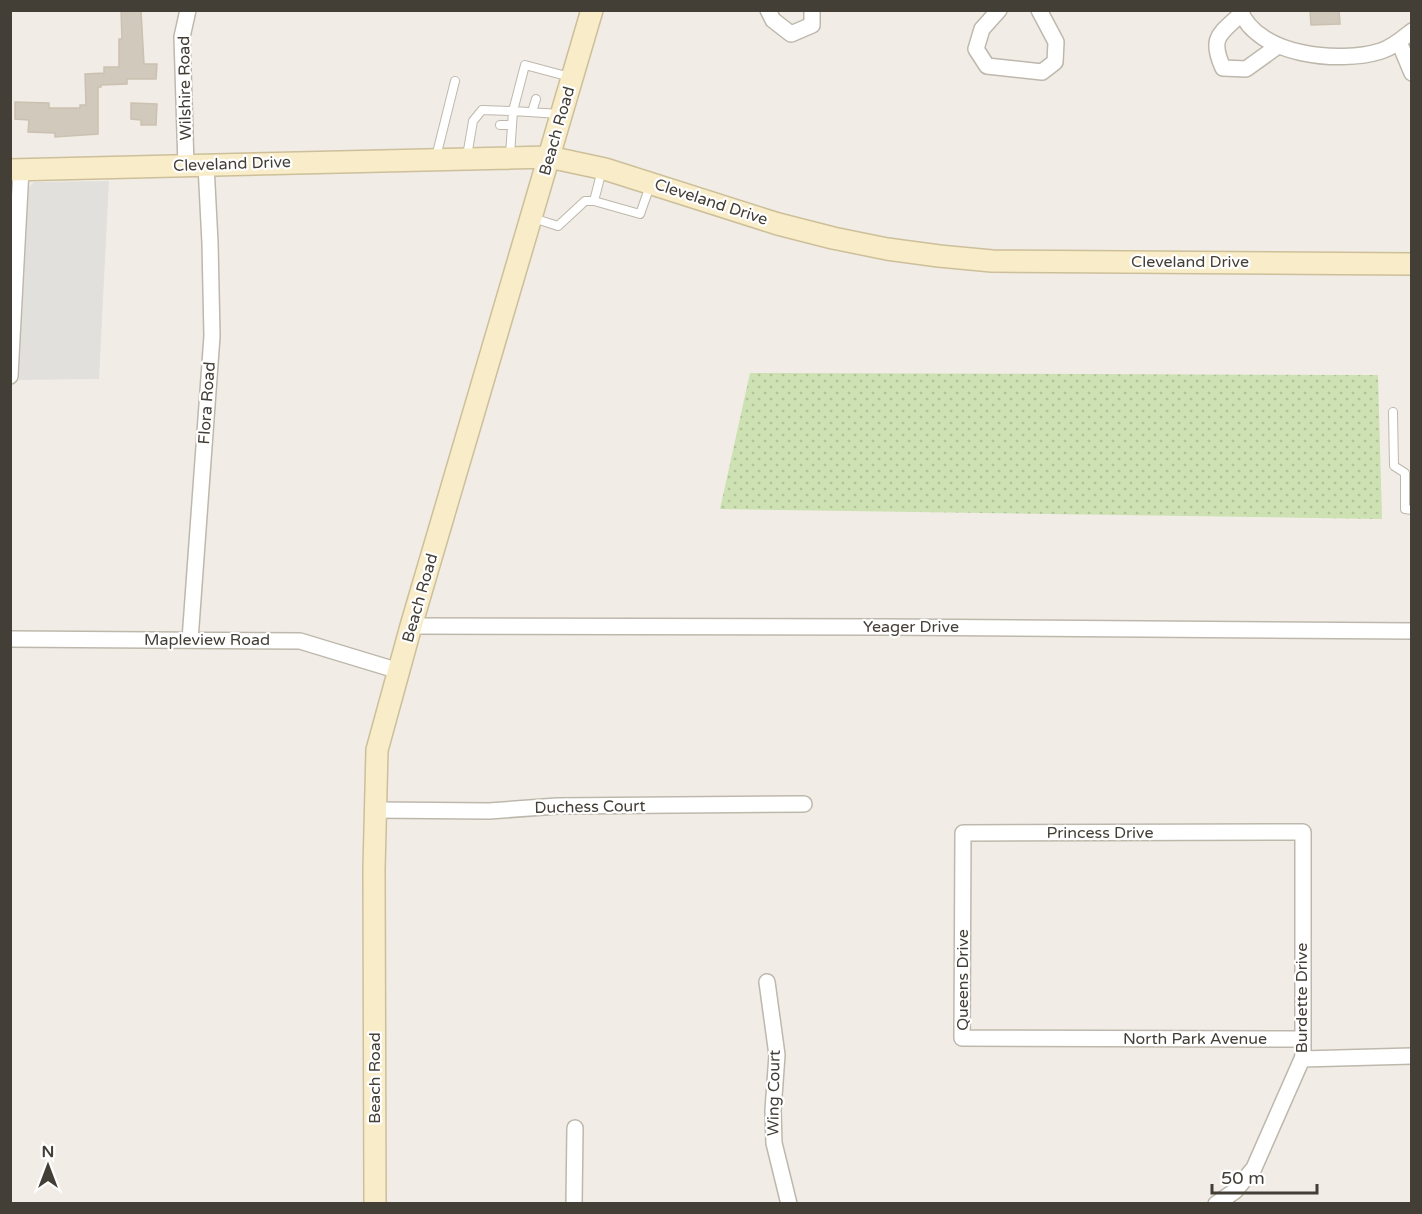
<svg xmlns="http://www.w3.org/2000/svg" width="1422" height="1214" font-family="'Varela Round',sans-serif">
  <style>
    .grass { fill: url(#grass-dots) }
    .parking { fill: #e2e0dd }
    .building { fill: #d1c9bc; stroke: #cbc1b0; stroke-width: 1.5 }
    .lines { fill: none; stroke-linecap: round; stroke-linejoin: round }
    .lane-casing { stroke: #beb8ac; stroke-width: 10 }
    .street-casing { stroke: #beb8ac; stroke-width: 18 }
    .secondary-casing { stroke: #ccbf99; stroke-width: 24 }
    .lane { stroke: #fff; stroke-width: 8 }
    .street { stroke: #fff; stroke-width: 15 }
    .secondary { stroke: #f9ecc8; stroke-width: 21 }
    .labels { text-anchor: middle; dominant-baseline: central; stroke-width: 4.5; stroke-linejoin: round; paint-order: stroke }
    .street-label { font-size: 16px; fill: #433e36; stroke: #fff }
  </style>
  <defs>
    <pattern id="grass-dots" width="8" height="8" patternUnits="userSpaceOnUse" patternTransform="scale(1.5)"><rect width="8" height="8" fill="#cde1b2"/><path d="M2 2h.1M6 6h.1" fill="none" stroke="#b1c29a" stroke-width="1.8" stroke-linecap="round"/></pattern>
  </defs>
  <rect width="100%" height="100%" fill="#f1ede6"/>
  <!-- grass -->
  <path class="grass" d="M750 373 1378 375 1382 519 720 509Z"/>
  <!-- parking -->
  <path class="parking" d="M109 181 99 379 19 380 29 187 34 182Z"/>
  <!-- building -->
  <path class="building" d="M121 10H141L144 64H157L156 79H127V84L101 85V87H98V134L55 137V133L28 132 29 120 15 119V102L49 103V108H80V105H86L85 74 104 73V67H119V39H122Z
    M1310 10H1339L1340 24 1311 25Z
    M131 103 157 104 156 125H141V120L131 119Z"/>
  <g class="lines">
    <!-- lane casing -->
    <g class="lane-casing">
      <path id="lane" d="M532 112 536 99
        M560 114 513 111 525 65 570 77
        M500 125H512
        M467 156 473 121 482 110 513 111 510 155
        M436 157 455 81
        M594 201 602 170
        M533 218 558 226 585 201H594L640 214 650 186
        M1393 412 1394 466 1405 473V509L1412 510"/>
    </g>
    <!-- street casing -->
    <g class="street-casing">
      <path id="street" d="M768 10 773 20 791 34 812 25V10
        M999 10 982 29 976 49 987 66 1042 72 1055 62 1056 42 1039 10
        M1240 10C1257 56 1340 64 1381 51 1393 47 1402 39 1412 31
        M1241 14C1220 34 1209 37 1223 68L1246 69 1278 46
        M1399 42 1412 73
        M186 166 182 37 188 10
        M10 376 21 169
        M411 626 884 627 1412 631
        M10 639 300 641 399 671
        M190 640 212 336 210 243 206 165
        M375 810 489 811 557 806 804 804
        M767 982 777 1055 773 1110 774 1143 789 1204
        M1302 1059 1412 1056
        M574 1204 575 1128
        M1216 1204 1235 1191 1254 1168 1302 1059 1303 1055V832L963 833 962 1038 1303 1039"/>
    </g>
    <!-- secondary casing -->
    <g class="secondary-casing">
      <path id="secondary" d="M10 170 549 157 605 169 778 224 833 238 887 249 939 256 992 261 1412 264
        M375 1204 374 869 377 750 411 626 592 10"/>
    </g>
    <!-- lane -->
    <use href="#lane" class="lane"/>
    <!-- street -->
    <use href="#street" class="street"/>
    <!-- secondary -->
    <use href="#secondary" class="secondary"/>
  </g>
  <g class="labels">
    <!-- street labels -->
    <g class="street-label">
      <text transform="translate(185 88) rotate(-91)">Wilshire Road</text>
      <text transform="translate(557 131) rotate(-74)">Beach Road</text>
      <text transform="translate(232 164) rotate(-2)">Cleveland Drive</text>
      <text transform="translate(711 202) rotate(18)">Cleveland Drive</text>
      <text x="1190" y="262">Cleveland Drive</text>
      <text transform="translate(207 403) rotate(-86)">Flora Road</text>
      <text transform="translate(420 598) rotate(-74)">Beach Road</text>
      <text x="911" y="627">Yeager Drive</text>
      <text x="207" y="640">Mapleview Road</text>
      <text transform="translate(590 807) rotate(-1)">Duchess Court</text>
      <text x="1100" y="833">Princess Drive</text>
      <text transform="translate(963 980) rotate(-90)">Queens Drive</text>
      <text transform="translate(1302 998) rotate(-90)">Burdette Drive</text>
      <text x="1195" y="1039">North Park Avenue</text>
      <text transform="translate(375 1078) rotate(-90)">Beach Road</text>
      <text transform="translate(774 1093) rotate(-89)">Wing Court</text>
    </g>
  </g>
  <!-- border -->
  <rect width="1422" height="1214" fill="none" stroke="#433e36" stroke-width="24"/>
  <!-- north arrow -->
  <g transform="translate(48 1166)" stroke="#ffffff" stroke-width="4.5" paint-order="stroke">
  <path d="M0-4.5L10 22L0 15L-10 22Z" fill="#433e36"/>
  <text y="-9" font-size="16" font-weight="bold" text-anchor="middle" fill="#433e36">N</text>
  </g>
  <!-- scale -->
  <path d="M1212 1184v9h105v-9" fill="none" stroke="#433e36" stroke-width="3"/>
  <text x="1221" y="1184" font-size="18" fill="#433e36" stroke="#ffffff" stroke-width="4.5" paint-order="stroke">50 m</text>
</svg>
